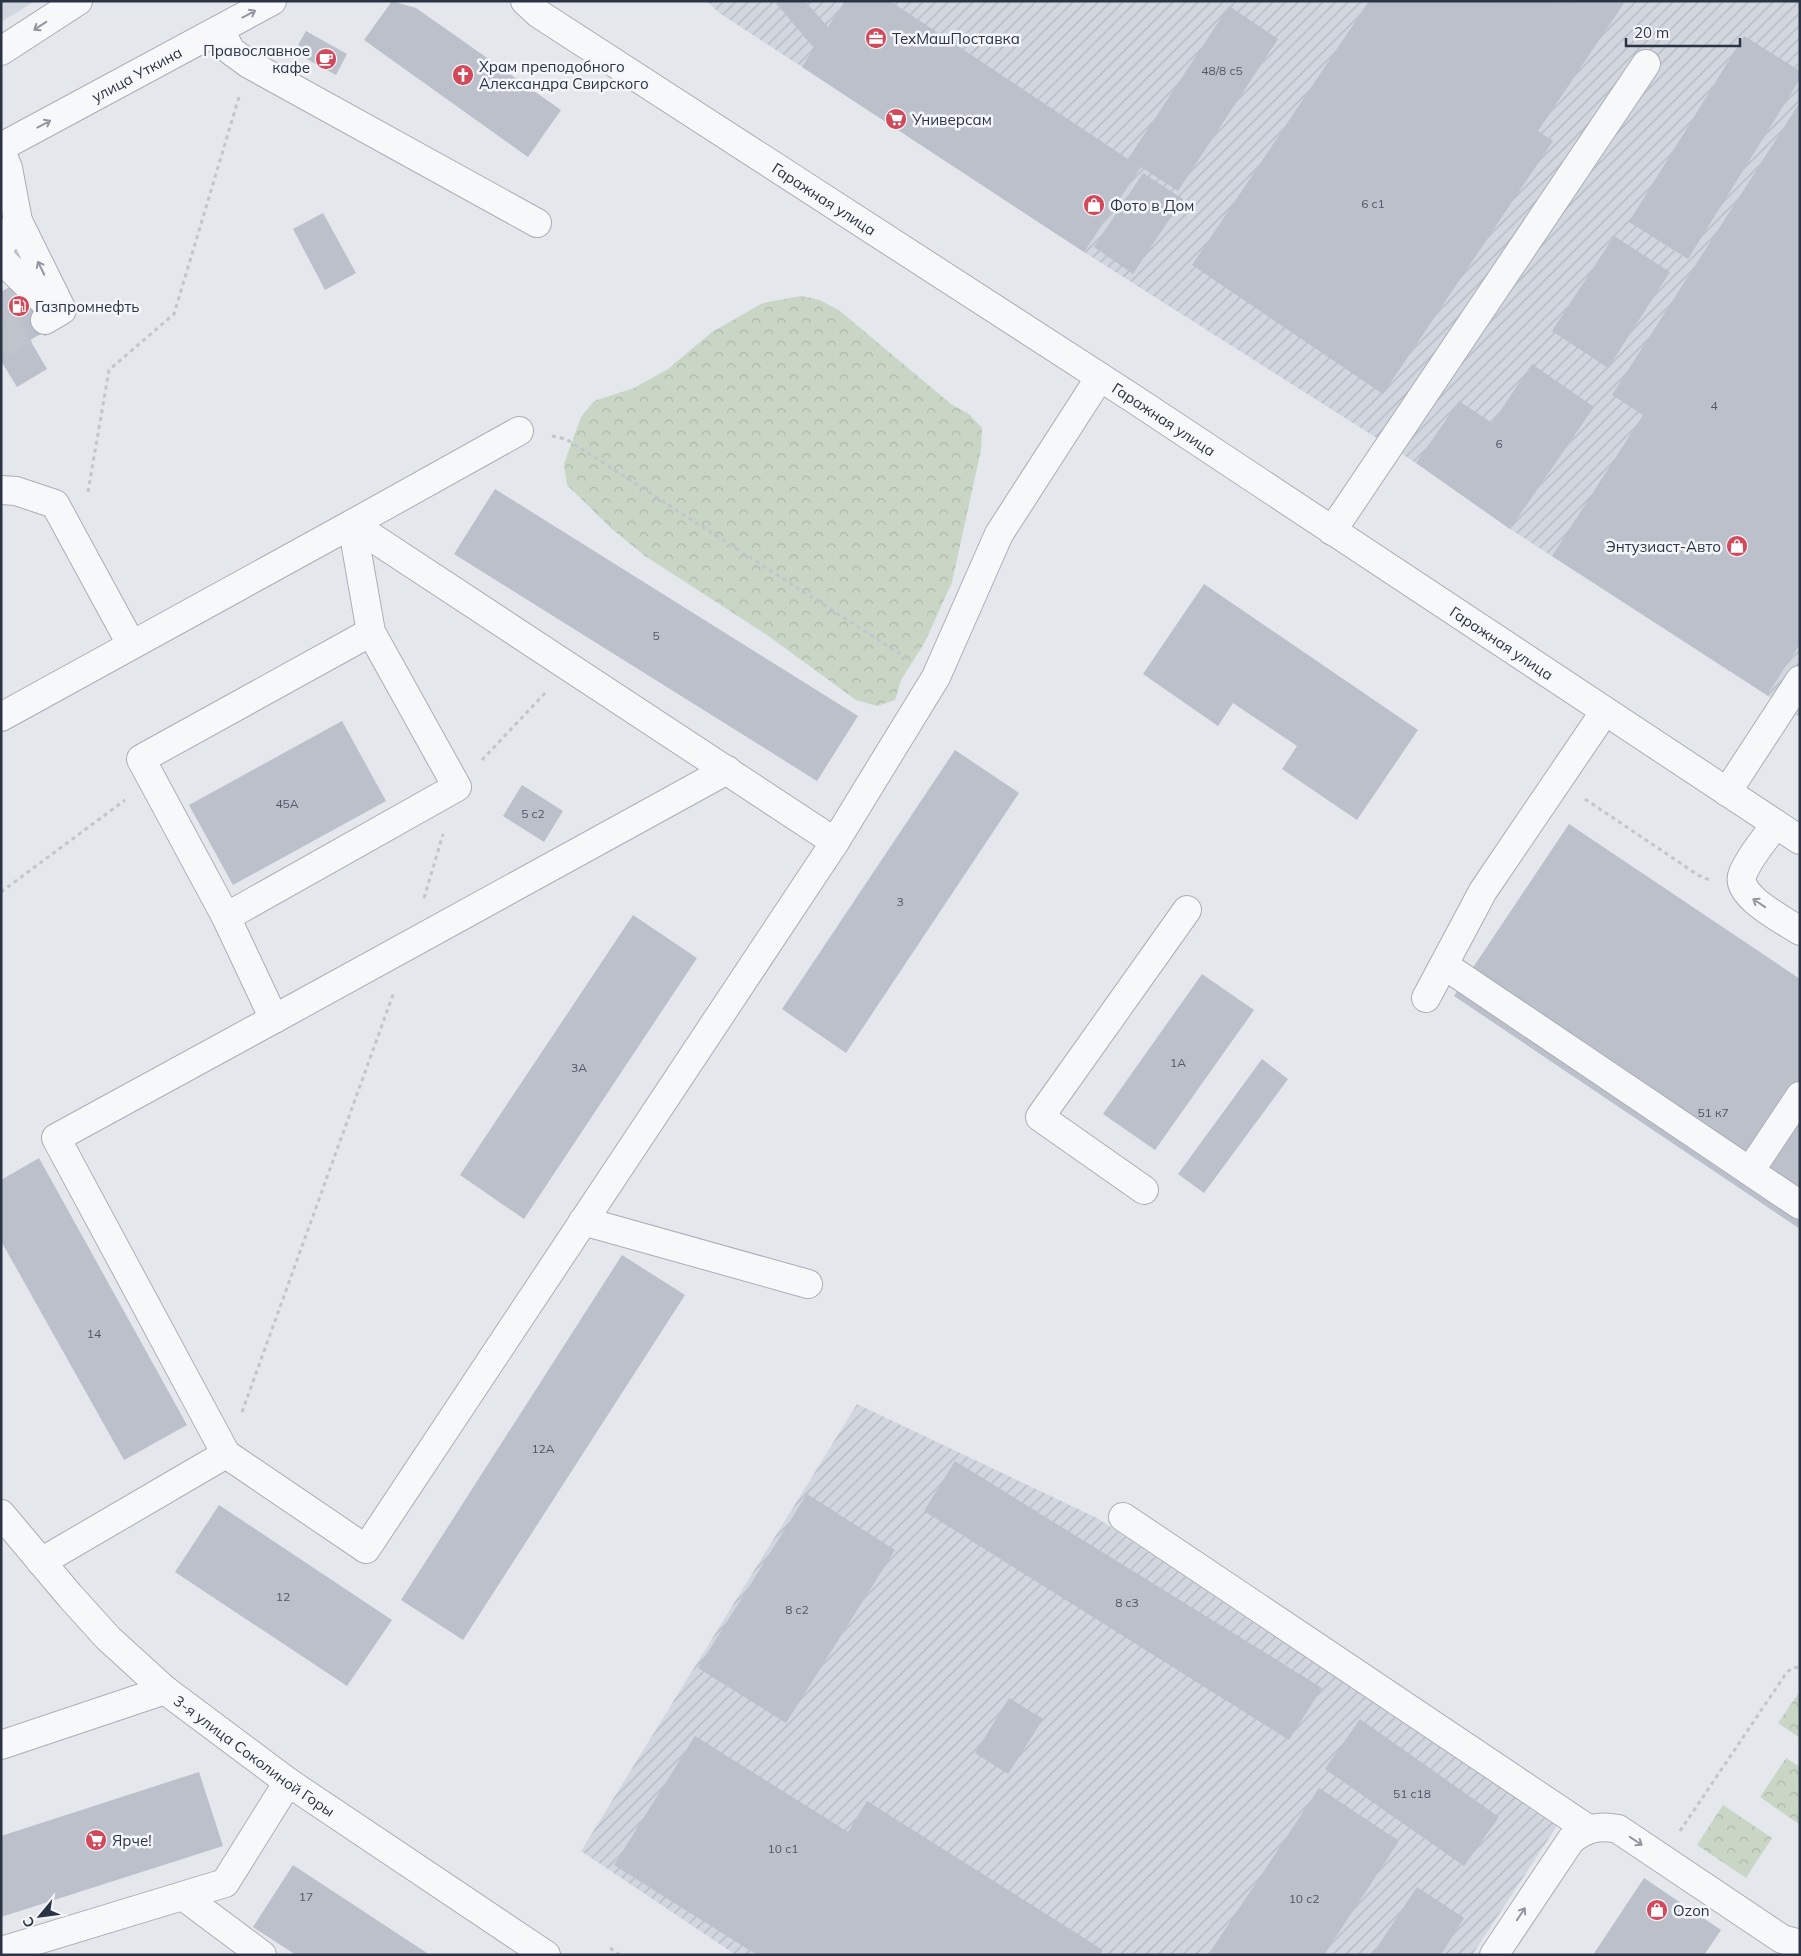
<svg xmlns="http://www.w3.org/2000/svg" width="1801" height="1956" font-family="Mulish,sans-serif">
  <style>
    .built { fill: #d2d6de }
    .industrial { fill: url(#industrial-furrows) }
    .forest { fill: url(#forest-crowns) }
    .building { fill: #bbc0ca }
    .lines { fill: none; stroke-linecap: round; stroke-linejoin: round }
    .minor-tunnel { stroke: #bfc3cb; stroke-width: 28; stroke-dasharray: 28 14; stroke-linecap: butt }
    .minor-casing { stroke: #a9aeb7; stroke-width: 30 }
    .path { stroke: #c2c5cb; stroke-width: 3; stroke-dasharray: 4 4; stroke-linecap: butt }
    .minor { stroke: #f7f8fa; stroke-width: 28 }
    .oneway { stroke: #9196a0 }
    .labels { text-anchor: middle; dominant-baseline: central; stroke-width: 5; stroke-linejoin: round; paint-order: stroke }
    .number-label { font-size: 12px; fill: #4f5766 }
    .poi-label { font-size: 15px; fill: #2b3445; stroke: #f4f6f9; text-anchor: start }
    .street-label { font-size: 15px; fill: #2b3445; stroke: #f4f6f9 }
  </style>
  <defs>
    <pattern id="industrial-furrows" width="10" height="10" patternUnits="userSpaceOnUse" patternTransform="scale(1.25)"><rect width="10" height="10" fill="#d2d6de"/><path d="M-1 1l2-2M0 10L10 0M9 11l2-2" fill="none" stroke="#b4b8c0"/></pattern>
    <pattern id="forest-crowns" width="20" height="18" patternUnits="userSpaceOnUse" patternTransform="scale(1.25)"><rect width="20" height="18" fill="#c9d6c5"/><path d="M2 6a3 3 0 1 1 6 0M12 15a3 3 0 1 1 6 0" fill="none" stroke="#adb8ab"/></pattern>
  </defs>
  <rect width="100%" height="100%" fill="#e4e7ec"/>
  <!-- built -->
  <path class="built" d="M1 1H35L1 22Z"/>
  <!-- industrial -->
  <path class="industrial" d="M707 1H1800V717L1510 529 1416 463 1084 252 718 12Z
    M857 1404 1097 1518 1557 1826 1472 1955H736L581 1851Z"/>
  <!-- forest -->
  <path class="forest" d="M801 296 820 300 840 311 951 404 969 414 982 428 981 450 952 582 925 642 901 680 895 700 877 706 856 700 767 635 645 556 612 529 567 485 564 464 581 417 594 401 634 388 668 369 712 332 763 303Z
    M1800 1691V1738L1778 1723Z
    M1786 1758 1800 1767V1825L1760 1797Z
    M1723 1805 1772 1838 1746 1878 1697 1845Z"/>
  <!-- building -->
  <path class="building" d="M392 1 416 8 561 110 528 157 364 40Z
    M774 1H805L828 27 845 1H890L1128 159 1229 6 1278 39 1178 191 1141 167 1084 252 802 67 814 48Z
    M1369 1 1624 3 1538 131 1553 141 1383 394 1192 265Z
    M306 31 347 54 336 75 294 52Z
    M1744 36 1800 71V79L1688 259 1629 222Z
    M1800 102V644L1767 695 1552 556 1643 415 1612 395Z
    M1143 173 1183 199 1133 274 1094 247Z
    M323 213 356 273 325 290 293 229Z
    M1614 236 1670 272 1608 368 1552 331Z
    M22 280 50 329 30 340 47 369 17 387 1 361V292Z
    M1532 364 1594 407 1510 529 1416 463 1459 401 1492 423Z
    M495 489 858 716 817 781 454 554Z
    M1204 584 1418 730 1357 820 1282 769 1297 746 1233 703 1218 726 1143 674Z
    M342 721 386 801 233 885 189 805Z
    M955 750 1019 793 846 1053 782 1009Z
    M522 785 563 811 544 842 503 816Z
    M1569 824 1800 979V1229L1454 996Z
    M633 915 697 958 524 1219 460 1175Z
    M1202 974 1254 1010 1155 1150 1103 1114Z
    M1262 1059 1288 1079 1204 1193 1178 1174Z
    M39 1158 187 1425 124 1460 1 1241V1180Z
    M622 1255 685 1295 463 1640 401 1600Z
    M955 1461 1322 1688 1289 1740 924 1511Z
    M807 1494 895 1550 786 1723 698 1668Z
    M219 1505 392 1620 347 1686 175 1572Z
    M1009 1698 1043 1719 1008 1774 975 1753Z
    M1360 1719 1499 1817 1464 1866 1325 1769Z
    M695 1736 848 1832 867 1801 1103 1950 1100 1955H757L614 1865Z
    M199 1772 223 1846 1 1917V1836Z
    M1319 1788 1399 1841 1324 1955H1208Z
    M293 1865 430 1955H296L253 1927Z
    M1644 1878 1721 1930 1704 1955H1593Z
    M1417 1887 1464 1918 1441 1955H1372Z"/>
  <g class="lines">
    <!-- minor-tunnel -->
    <path class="minor-tunnel" d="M1 297 32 327
      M1 344 45 320"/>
    <!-- minor casing -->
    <g class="minor-casing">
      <g id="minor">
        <path id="s1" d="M525 1 539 14 1134 399 1800 840"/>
        <path d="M220 30 231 51 249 64 537 223"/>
        <path d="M1 51 78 1"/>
        <path id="s2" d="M1 147 272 1"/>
        <path d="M1 151 8 168 18 221 1 246"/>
        <path d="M18 221 62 310 45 320"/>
        <path d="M1 259 55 312"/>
        <path d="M1 490 16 491 55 504 131 644"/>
        <path d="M1332 531 1646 64"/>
        <path d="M1 717 352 524 835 842 366 1549 226 1454 41 1562"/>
        <path d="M1727 792 1800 680"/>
        <path d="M1776 824C1765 839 1750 856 1743 873 1733 895 1784 920 1800 931"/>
        <path d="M835 842 936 677 999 534 1100 377"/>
        <path d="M226 917 457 787 371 632 352 524 519 431"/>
        <path d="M1444 965 1800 1205"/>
        <path d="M1426 998 1483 891 1605 711"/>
        <path d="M274 1019 727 770"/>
        <path d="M1750 1171 1800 1096"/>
        <path d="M1144 1190 1040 1117 1187 910"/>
        <path d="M583 1221 808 1284"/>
        <path d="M226 1454 56 1138 274 1019 226 917 141 759 371 632"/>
        <path id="s3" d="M1 1514 70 1596 108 1638 165 1690 288 1782 546 1955"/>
        <path d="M1123 1517 1588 1829"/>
        <path d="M1 1745 165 1690"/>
        <path d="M183 1896 262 1955"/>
        <path d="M1 1951 225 1883 288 1782"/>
        <path d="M1494 1955 1571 1840C1587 1828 1598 1825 1618 1829L1782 1939 1800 1944"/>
      </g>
    </g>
    <!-- path -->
    <path class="path" d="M552 436 566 439 908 659
      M88 492 109 370 174 314 239 97
      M482 760 546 692
      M1585 799 1698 875 1709 880
      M1 892 125 800
      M424 898 443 834
      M242 1412 394 992
      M1680 1831 1787 1672 1793 1668 1800 1667
      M610 1948 620 1955"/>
    <!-- minor -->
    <use href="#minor" class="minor"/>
  </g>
  <!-- one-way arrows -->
  <defs><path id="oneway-shaft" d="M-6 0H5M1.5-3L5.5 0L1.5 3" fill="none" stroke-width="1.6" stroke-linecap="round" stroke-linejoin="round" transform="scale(1.25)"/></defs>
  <g class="oneway">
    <use href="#oneway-shaft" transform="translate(249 14) rotate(-28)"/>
    <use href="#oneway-shaft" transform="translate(40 26) rotate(147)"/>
    <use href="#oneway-shaft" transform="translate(44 124) rotate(-28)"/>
    <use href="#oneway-shaft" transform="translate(41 268) rotate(-116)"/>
    <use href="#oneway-shaft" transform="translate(1759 903) rotate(-146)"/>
    <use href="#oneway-shaft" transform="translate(1636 1841) rotate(34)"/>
    <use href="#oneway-shaft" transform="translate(1521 1914) rotate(-56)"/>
  </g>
  <!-- icons -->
  <defs>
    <g id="office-disc" transform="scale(1.125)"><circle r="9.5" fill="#d1495b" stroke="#f4f6f9"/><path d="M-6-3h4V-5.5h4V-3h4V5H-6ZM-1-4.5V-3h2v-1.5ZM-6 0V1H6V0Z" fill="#fff"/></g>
    <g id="cafe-disc" transform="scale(1.125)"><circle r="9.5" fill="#d1495b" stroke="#f4f6f9"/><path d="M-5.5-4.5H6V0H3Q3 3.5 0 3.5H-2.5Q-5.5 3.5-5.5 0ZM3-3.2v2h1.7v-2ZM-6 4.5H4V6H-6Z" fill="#fff"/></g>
    <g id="church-disc" transform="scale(1.125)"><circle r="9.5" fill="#d1495b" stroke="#f4f6f9"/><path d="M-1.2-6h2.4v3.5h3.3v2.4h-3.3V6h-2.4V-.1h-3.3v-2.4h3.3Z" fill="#fff"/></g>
    <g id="supermarket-disc" transform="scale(1.125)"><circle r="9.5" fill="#d1495b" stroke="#f4f6f9"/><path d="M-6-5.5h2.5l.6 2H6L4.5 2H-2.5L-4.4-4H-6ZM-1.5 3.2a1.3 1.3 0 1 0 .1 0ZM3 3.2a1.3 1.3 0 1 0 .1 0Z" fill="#fff"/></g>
    <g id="shop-disc" transform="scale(1.125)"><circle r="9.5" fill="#d1495b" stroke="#f4f6f9"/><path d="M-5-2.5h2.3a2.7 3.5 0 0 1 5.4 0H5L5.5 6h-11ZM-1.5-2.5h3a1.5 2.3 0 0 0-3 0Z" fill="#fff"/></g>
    <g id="fuel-disc" transform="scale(1.125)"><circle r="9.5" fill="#d1495b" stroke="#f4f6f9"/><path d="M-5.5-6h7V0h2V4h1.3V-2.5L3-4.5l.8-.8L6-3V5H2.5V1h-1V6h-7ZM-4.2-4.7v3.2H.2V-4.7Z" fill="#fff"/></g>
  </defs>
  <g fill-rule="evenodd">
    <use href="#office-disc" x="876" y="38"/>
    <use href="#cafe-disc" x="326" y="59"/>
    <use href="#church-disc" x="463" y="75"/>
    <use href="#supermarket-disc" x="896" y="119"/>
    <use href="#shop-disc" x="1094" y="205"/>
    <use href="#fuel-disc" x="19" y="306"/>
    <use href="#shop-disc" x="1737" y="546"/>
    <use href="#supermarket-disc" x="96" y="1840"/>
    <use href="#shop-disc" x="1657" y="1910"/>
  </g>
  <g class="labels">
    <!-- number labels -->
    <g class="number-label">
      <text x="1222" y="70">48/8 с5</text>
      <text x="1373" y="203">6 с1</text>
      <text x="1714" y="405">4</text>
      <text x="1499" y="443">6</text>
      <text x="656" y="635">5</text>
      <text x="287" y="803">45А</text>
      <text x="533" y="813">5 с2</text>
      <text x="900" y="901">3</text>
      <text x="1178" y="1062">1А</text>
      <text x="579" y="1067">3А</text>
      <text x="1713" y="1112">51 к7</text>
      <text x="94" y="1333">14</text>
      <text x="543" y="1448">12А</text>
      <text x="283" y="1596">12</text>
      <text x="1127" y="1602">8 c3</text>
      <text x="797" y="1609">8 c2</text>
      <text x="1412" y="1793">51 c18</text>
      <text x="783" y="1848">10 с1</text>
      <text x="306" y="1896">17</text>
      <text x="1304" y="1898">10 c2</text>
    </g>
    <!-- poi labels -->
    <g class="poi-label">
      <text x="892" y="38">ТехМашПоставка</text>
      <text x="310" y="50" text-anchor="end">Православное<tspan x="310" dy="17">кафе</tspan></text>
      <text x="479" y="66">Храм преподобного<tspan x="479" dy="17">Александра Свирского</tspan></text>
      <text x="912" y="119">Универсам</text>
      <text x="1110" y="205">Фото в Дом</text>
      <text x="35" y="306">Газпромнефть</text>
      <text x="1721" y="546" text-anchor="end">Энтузиаст-Авто</text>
      <text x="112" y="1840">Ярче!</text>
      <text x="1673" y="1910">Ozon</text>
    </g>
    <!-- street labels -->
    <g class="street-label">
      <text stroke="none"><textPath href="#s2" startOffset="154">улица Уткина</textPath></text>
      <text stroke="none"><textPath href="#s1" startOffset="359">Гаражная улица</textPath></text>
      <text stroke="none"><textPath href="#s1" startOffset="764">Гаражная улица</textPath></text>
      <text stroke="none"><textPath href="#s1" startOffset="1169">Гаражная улица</textPath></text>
      <text stroke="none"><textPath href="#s3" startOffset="352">3-я улица Соколиной Горы</textPath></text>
    </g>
  </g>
  <!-- border -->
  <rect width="1801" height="1956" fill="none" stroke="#2b3445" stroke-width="5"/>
  <!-- north arrow -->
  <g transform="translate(40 1916) rotate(241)" stroke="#f4f6f9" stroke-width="4" paint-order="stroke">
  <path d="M0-4L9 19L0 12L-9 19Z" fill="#2b3445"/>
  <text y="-8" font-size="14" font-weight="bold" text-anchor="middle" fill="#2b3445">С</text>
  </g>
  <!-- scale -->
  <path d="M1626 38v8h114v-8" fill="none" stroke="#2b3445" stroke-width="2.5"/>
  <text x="1634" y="38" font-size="15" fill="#2b3445" stroke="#f4f6f9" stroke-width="4" paint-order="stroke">20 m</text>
</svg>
